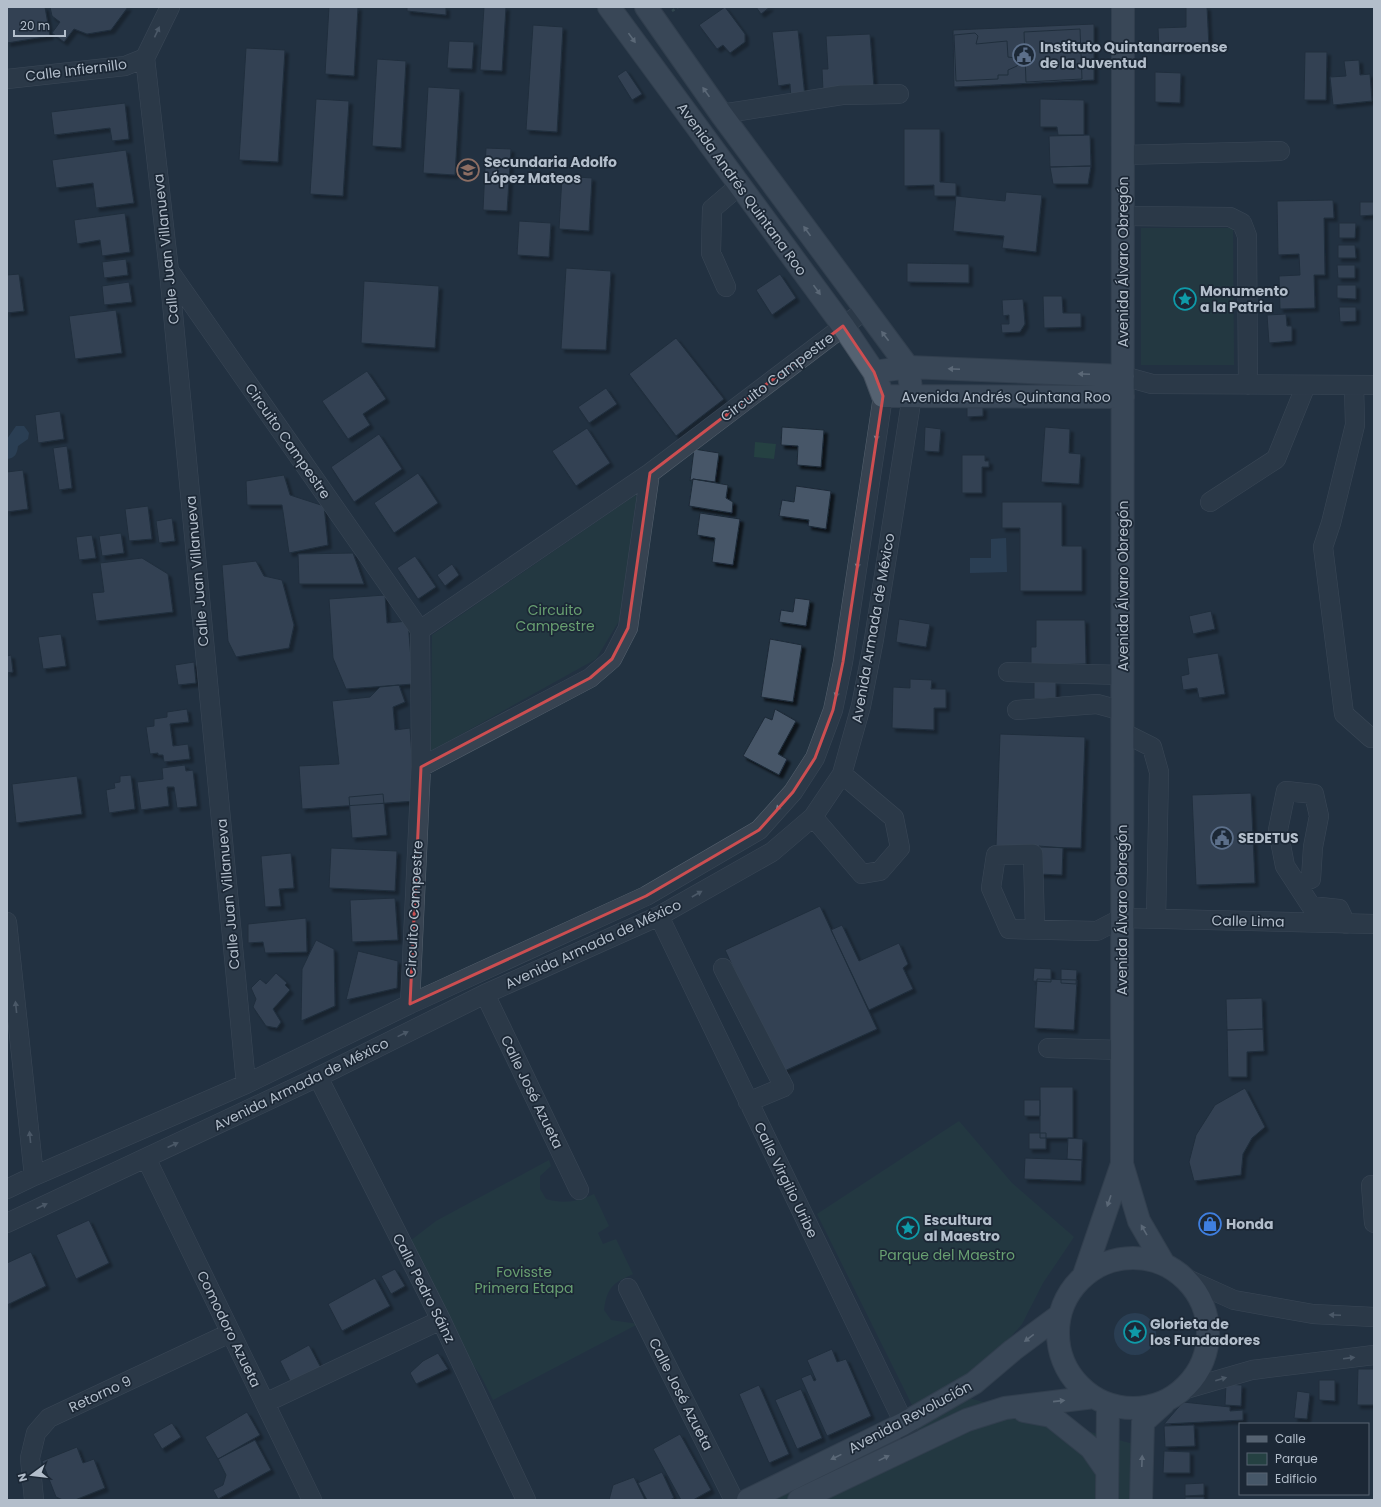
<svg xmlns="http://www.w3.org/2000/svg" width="1381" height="1507" font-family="Poppins,sans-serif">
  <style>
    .green { fill: #254142 }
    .water { fill: #344e69 }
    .building { fill: #465768; stroke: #1e2a38; filter: url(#shadow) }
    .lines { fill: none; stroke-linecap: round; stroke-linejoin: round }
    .minor-casing { stroke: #55616e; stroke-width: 20 }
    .major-casing { stroke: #434f5d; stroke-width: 24 }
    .path { stroke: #435e5f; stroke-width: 2.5; stroke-dasharray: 3 3; stroke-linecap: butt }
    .minor { stroke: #374351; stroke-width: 19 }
    .major { stroke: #556271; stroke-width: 22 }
    .oneway { fill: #7b8794 }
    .oneway2 { fill: #a0acb9 }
    .marked { fill: none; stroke: #cd4e51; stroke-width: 3; stroke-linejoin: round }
    .labels { text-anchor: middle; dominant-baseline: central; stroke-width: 3.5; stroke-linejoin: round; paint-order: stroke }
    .poi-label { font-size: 14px; font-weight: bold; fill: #b3becb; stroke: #1c2836; text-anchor: start }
    .street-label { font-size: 14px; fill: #b3becb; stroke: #1c2836 }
    .park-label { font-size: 14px; fill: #689f71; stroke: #1c2836 }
  </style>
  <defs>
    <filter id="shadow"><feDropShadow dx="3.5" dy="3.5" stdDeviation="1" flood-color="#0009"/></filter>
  </defs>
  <rect width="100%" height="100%" fill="#223241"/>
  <!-- green -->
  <path class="green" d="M1141 228H1233L1234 365H1141Z
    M755 442 776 444 774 459 754 457Z
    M637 494 619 621 596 659 431 751 432 635Z
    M959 1121 1012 1183 1074 1237 1043 1283 1022 1324 983 1369 951 1393 1151 1449V1500H738L915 1411 817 1214Z
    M549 1160 551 1166 540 1176V1189L546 1199C563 1204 578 1202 594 1194L609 1226 598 1233 603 1244 616 1239 633 1274C613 1283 607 1287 604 1310L611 1320 638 1324 493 1400 481 1376 468 1358 410 1241 436 1221Z"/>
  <!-- water -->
  <path class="water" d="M16 426H24L29 433 28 439 18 446C17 454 15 458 7 459V439Z
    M1006 538 1007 572 970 573V558H991V539Z
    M1114 1334a21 21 0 1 1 42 0a21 21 0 1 1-42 0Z"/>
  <!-- building -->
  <path class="building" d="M7 7H45L50 36 7 43Z
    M50 7H128L111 30 87 34 74 29 64 42 52 33 60 22 52 16Z
    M329 7H358L354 76 325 74Z
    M407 7H446V15L407 11Z
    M484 7H506L502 71 480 70Z
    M725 7 745 34V42L730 53 723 45 717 49 699 25Z
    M756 7H770L761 14Z
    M1186 7H1207L1209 48 1159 50 1158 28 1186 27Z
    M1094 24V80L954 87 953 30Z
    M533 25 563 27 557 132 526 130Z
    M1080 29 1082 79 1026 82 1024 32Z
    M798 30 805 97 791 99 790 84 778 86 772 32Z
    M975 33 978 36 976 44 1007 41 1008 57 1015 58 1018 63 1017 66 1008 70V75H998V79L956 81 954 35Z
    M870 34 874 88 823 91 822 69H828L826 36Z
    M449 41 474 42 472 69 447 68Z
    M246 48 285 50 278 162 239 160Z
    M1305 52H1327L1326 100H1304Z
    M377 59 406 61 401 148 372 146Z
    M1359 60 1360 75 1370 74 1372 101 1333 105 1330 77 1346 76 1344 61Z
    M626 70 642 94 632 100 617 76Z
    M1155 72 1181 73 1180 103 1155 102Z
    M428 87 460 89 455 175 423 173Z
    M316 99 349 101 343 196 310 194Z
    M1040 99 1084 100V135H1058L1057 127H1040Z
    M125 103 129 139 112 141 110 128 54 135 51 112Z
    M904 129H940V182L956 183V196H934V185L904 186Z
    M1090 135 1091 166 1050 167 1049 136Z
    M486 148 511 149 507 211 483 210Z
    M126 150 134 203 96 208 93 183 56 188 52 160Z
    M1091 166 1088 184H1053L1050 167Z
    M562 176 592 178 589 231 559 229Z
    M1006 192 1042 195 1036 252 1002 248 1004 236 953 231 956 196 1005 201Z
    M1333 200 1334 218H1324L1325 275H1314L1315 308 1280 309 1279 276 1300 275 1299 254 1278 255 1277 201Z
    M1360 202H1374V215L1360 216Z
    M125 213 130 252 102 256 100 240 77 244 74 220Z
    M519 221 551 223 549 257 517 255Z
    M1339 223H1356L1355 238H1339Z
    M1338 245H1355L1356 258H1338Z
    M126 259 128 275 104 278 102 262Z
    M907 263 969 264V283L907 282Z
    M1337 265H1355V278H1338Z
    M566 268 611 271 606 350 561 349Z
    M19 274 24 311 7 313V275Z
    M780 274 796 298 772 315 756 290Z
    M364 281 439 286 435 348 361 343Z
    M129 282 132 302 104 305 102 286Z
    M1337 285H1356V299L1337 298Z
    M1043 296H1062L1063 313H1081V327L1044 328Z
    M1023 299 1025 324 1020 332 1002 333 1001 324H1009V315L1003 316 1002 300Z
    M1339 307H1356V321L1340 322Z
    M116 310 122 353 75 359 69 316Z
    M1286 314 1287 326H1292V341L1269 343 1267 315Z
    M676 338 724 399 676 436 629 374Z
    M367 371 386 399 363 414 370 425 348 439 322 401Z
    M606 388 617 404 589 423 578 407Z
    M967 407H983V416L967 417Z
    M60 411 64 439 38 443 35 415Z
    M782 427 824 430 821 467 797 465 798 446 781 445Z
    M925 427 941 429 939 452 924 451Z
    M1045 427 1070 429 1069 453 1081 454 1079 484 1041 482Z
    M587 428 610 463 576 486 552 451Z
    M379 434 402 469 354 502 331 467Z
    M67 446 72 488 59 490 53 448Z
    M694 449 719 453 715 482 693 479 690 481Z
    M962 455H985V461H989V467H982V493H962Z
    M23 470 28 509 7 512V472Z
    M418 473 438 503 394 533 374 503Z
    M284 475 290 495 324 506 328 545 289 553 282 505H247L246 481Z
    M693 479 728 485 726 498 733 502 732 513 689 506Z
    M796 486 831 491 826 529 808 526 809 520 779 516 782 500 794 502Z
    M1002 502H1062V546H1082V591H1020V528H1002Z
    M148 506 152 539 129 541 125 509Z
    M700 513 740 519 733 565 712 562 715 538 697 535Z
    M172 518 175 541 159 543 156 521Z
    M121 533 124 553 102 556 99 536Z
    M92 535 96 558 79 560 76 537Z
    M353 553 364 584H299L298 554Z
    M415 556 436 587 418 599 397 568Z
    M142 558 168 574 173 612 96 621 92 593 104 592 100 563Z
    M256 561 264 576 282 580 294 625 289 648 236 657 228 641 222 565Z
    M452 564 459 575 445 586 437 575Z
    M385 595 387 623 408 621 413 684 346 689 333 658 329 599Z
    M795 598 810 600 806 626 779 622 781 610 793 612Z
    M1211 611 1215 629 1193 634 1189 616Z
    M899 619 930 624 926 647 896 642Z
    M1036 620H1085L1086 664 1031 665V647H1036Z
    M61 634 66 666 43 669 38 637Z
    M770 639 802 645 793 702 761 697Z
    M1218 653 1225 694 1199 698 1197 688 1183 690 1181 676 1189 674 1187 658Z
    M11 655 13 672 7 673V656Z
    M194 662 196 683 178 685 175 665Z
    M910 679 932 680 931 689H946V708H934V730L892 728 893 687 910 688Z
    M1034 682H1056V698L1034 699Z
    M399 685 405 702 393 707 395 730 410 728 415 801 302 809 299 766 339 764 332 701 370 697 380 687Z
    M187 709 189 722 170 724 173 746 188 744 190 759 164 762 163 755H158V753L150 754 146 727 154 726V719L167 717V712Z
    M775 709 796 721 778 754 787 759 779 775 743 756 765 717 772 720Z
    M1000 734 1085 737 1081 848 996 846Z
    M185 765 186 771 193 770 197 806 177 808 174 787H167L169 806 141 810 137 782 163 779 162 768Z
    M131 775 135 809 109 813 106 790 115 788 114 783 120 782V776Z
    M77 776 82 814 16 823 12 784Z
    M1251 793 1255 883 1196 885 1192 795Z
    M383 794 387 835 352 838 349 797Z
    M1039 846 1063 848 1062 875 1038 874Z
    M331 848 397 851 395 891 329 888Z
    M291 853 294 888 279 889 281 906 265 907 261 856Z
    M395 898 398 940 352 942 350 900Z
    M820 906 877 1029 782 1072 725 950Z
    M306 918 307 952 265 953 263 942 248 943V924Z
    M842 925 859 961 899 943 908 964 903 968 913 989 869 1010 831 930Z
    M316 940 334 949 335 1006 301 1021 302 969Z
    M358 951 398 961 397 988 346 1000Z
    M1034 968 1051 969V982L1033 981Z
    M1061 969 1077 970 1076 984 1061 983Z
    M276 973 287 983 285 985 290 990 273 1009 281 1022 277 1028 266 1026 253 1007 256 999 251 988 260 979 266 984Z
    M1037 979 1077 980 1074 1030 1034 1028Z
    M1262 998 1263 1029 1227 1030 1226 999Z
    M1263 1029 1264 1051 1247 1052V1077H1228L1227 1030Z
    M1040 1087H1073V1138H1040Z
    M1245 1088 1265 1127 1252 1138 1243 1154 1241 1175 1194 1181 1189 1162 1196 1135 1215 1105Z
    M1024 1100H1040V1116H1024Z
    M1029 1133H1046V1149H1029Z
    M1068 1138 1083 1139 1082 1160 1067 1159Z
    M1025 1158 1082 1160 1081 1181 1024 1179Z
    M89 1220 109 1263 76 1279 56 1235Z
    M31 1252 46 1286 7 1305V1263Z
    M395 1269 405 1286 391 1294 381 1276Z
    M375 1278 390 1306 342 1331 328 1304Z
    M309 1345 321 1368 291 1383 280 1361Z
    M832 1349 837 1362 846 1359 871 1416 827 1436 801 1378 811 1374 814 1381 816 1380 807 1360Z
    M438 1353 448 1369 416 1384 410 1373 423 1361Z
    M1358 1369H1374V1405H1357Z
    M1319 1380H1335V1401L1319 1400Z
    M1226 1384 1242 1385 1241 1406 1225 1405Z
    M759 1385 789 1454 769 1463 739 1394Z
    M801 1389 822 1438 797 1449 775 1400Z
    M1297 1391 1310 1393 1307 1419 1294 1418Z
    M1183 1402 1230 1407V1411L1243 1410V1420L1164 1424Z
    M247 1412 260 1435 218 1459 205 1437Z
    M172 1423 181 1437 162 1449 153 1434Z
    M1194 1425 1195 1446 1165 1447 1164 1426Z
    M680 1434 711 1490 693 1500H681L653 1449Z
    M255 1440 271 1470 218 1499 213 1490 223 1485 226 1475 218 1459Z
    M77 1447 83 1463 94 1459 105 1488 75 1500H63L56 1497 42 1461Z
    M1164 1451 1190 1452V1473H1163Z
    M662 1472 674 1498 670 1500H647L638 1483Z
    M634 1477 645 1500H609L613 1485Z
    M1204 1483V1495L1185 1496V1484Z
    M1185 1497H1204V1500H1185Z"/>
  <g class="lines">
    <!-- minor casing -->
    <g class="minor-casing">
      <path id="minor" d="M145 58 169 271 246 1084
        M145 58 170 7
        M7 79 125 66 145 58
        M721 114 842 95 899 94
        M1123 155 1280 151
        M1123 216 1230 217 1242 223 1247 236 1248 385
        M170 272 420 630 421 767 410 1004
        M726 287 711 253 712 209 740 185
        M1123 376 1152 384 1374 385
        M1354 385 1355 425 1331 523 1323 547 1344 714 1371 738H1374
        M1210 502 1276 459 1306 385
        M420 630 650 473 865 310
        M1008 672 1123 675
        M1017 710 1097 704 1123 711
        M1122 732 1152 747 1159 772 1156 919
        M421 767 590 678 612 659 628 628 650 473
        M813 817 862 874 880 871 900 848 894 818 842 774
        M1298 884 1311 879 1313 847 1319 816 1314 794 1286 791 1278 830 1285 866 1311 906 1339 909 1346 924
        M659 916 914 1444
        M7 922 34 1176
        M1035 929 1033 854 996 855 991 888 1009 929 1097 931 1122 918 1374 924
        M723 968 784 1087 748 1102
        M485 994 579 1190
        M1048 1048 1122 1050
        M318 1077 441 1320 526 1500
        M146 1158 312 1500
        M1374 1185H1371L1374 1223
        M7 1189 34 1176 246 1084 410 1004 646 896 759 830 793 792 815 758 833 710 843 662 883 396
        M7 1223 318 1077 485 994 659 916 772 852 813 817 842 774 861 706 874 639 912 396
        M1185 1278 1234 1300 1313 1314 1374 1317
        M628 1288 734 1500
        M1183 1390 1252 1370 1374 1355
        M265 1403 441 1320
        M34 1500 30 1458 36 1433 49 1418 230 1333"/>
    </g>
    <!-- major casing -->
    <g class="major-casing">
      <path id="major" d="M609 7 843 326 874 372 883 396 1123 397
        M646 7 721 114 908 367 912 396
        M1123 7 1122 1164 1139 1221 1164 1264
        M874 372 908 367 1123 376
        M1058 1333a75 75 0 1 1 150 0a75 75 0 1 1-150 0Z
        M1084 1275 1122 1164
        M1024 1411 1051 1416 1091 1448 1107 1471
        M748 1500 903 1424 974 1383 1013 1350 1060 1315
        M799 1500 967 1420 1005 1408 1094 1397
        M1107 1500 1108 1404
        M1141 1500 1143 1422 1164 1403"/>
    </g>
    <!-- path -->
    <path class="path" d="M672 11 678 7"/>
    <!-- minor -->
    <use href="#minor" class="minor"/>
    <!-- major -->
    <use href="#major" class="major"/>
  </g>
  <!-- one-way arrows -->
  <defs><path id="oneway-solid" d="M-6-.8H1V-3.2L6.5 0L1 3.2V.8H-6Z"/></defs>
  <g class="oneway">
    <use href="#oneway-solid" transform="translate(157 32) rotate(-65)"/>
    <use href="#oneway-solid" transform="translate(877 435) rotate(98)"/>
    <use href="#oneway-solid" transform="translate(858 563) rotate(98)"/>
    <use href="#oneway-solid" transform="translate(837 692) rotate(102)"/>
    <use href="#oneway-solid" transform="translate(780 806) rotate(133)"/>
    <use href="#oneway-solid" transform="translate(697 894) rotate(-30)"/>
    <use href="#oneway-solid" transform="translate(16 1007) rotate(-96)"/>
    <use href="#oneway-solid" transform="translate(403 1034) rotate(-26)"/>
    <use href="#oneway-solid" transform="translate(30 1137) rotate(-96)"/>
    <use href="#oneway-solid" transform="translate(173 1145) rotate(-25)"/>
    <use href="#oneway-solid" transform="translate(42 1206) rotate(-25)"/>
    <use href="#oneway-solid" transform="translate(1335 1315) rotate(-177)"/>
    <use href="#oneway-solid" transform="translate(1349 1358) rotate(-7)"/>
    <use href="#oneway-solid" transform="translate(1221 1379) rotate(-16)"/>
  </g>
  <g class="oneway2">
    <use href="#oneway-solid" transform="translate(632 38) rotate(54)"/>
    <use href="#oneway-solid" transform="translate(706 92) rotate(-125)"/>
    <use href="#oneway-solid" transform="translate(807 231) rotate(-126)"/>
    <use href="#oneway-solid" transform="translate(817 290) rotate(54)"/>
    <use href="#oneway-solid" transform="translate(885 336) rotate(-127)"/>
    <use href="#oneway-solid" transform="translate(954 369) rotate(-178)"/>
    <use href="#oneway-solid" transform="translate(1084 374) rotate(-178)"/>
    <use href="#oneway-solid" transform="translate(1109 1201) rotate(109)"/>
    <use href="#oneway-solid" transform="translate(1144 1230) rotate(-120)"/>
    <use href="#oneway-solid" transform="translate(1029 1338) rotate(143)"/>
    <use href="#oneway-solid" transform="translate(1059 1401) rotate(-6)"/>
    <use href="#oneway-solid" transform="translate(836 1457) rotate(154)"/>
    <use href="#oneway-solid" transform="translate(884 1458) rotate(-26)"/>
    <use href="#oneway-solid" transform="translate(1142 1461) rotate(-88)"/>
  </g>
  <!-- marked area -->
  <path d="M0 0H1381V1507H0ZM843 326 874 372 883 396 843 662 833 710 815 758 793 792 759 830 646 896 410 1004 421 767 590 678 612 659 628 628 650 473Z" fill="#223241" fill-opacity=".55" fill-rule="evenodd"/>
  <path class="marked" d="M843 326 874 372 883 396 843 662 833 710 815 758 793 792 759 830 646 896 410 1004 421 767 590 678 612 659 628 628 650 473Z"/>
  <!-- icons -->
  <defs>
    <g id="civic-ring" transform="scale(1.15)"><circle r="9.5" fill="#1c2836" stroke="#5c6f8a" stroke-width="1.5"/><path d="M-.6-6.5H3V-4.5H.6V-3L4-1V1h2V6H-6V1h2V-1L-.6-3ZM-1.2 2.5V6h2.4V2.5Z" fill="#5c6f8a"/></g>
    <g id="school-ring" transform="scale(1.15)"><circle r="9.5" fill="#1c2836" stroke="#8d6e63" stroke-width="1.5"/><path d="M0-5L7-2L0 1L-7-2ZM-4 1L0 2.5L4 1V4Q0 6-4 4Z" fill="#8d6e63"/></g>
    <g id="sight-ring" transform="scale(1.15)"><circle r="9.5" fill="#1c2836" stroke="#0f9aa8" stroke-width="1.5"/><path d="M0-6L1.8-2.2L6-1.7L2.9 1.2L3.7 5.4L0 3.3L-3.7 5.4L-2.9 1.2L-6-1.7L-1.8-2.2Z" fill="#0f9aa8"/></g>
    <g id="shop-ring" transform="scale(1.15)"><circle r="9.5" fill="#1c2836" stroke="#3f7fe0" stroke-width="1.5"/><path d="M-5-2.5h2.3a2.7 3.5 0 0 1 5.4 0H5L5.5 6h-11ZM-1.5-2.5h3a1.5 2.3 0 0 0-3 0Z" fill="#3f7fe0"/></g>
  </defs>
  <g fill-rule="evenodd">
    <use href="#civic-ring" x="1024" y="55"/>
    <use href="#school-ring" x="468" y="170"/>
    <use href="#sight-ring" x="1185" y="299"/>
    <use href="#civic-ring" x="1222" y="838"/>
    <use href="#shop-ring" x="1210" y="1224"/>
    <use href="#sight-ring" x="908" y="1228"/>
    <use href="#sight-ring" x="1135" y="1332"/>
  </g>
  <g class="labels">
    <!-- poi labels -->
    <g class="poi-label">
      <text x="1040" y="47">Instituto Quintanarroense<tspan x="1040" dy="16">de la Juventud</tspan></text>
      <text x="484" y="162">Secundaria Adolfo<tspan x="484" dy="16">López Mateos</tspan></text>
      <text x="1200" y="291">Monumento<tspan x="1200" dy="16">a la Patria</tspan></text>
      <text x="1238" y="838">SEDETUS</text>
      <text x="924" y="1220">Escultura<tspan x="924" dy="16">al Maestro</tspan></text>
      <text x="1226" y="1224">Honda</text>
      <text x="1150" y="1324">Glorieta de<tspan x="1150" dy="16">los Fundadores</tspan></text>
    </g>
    <!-- street labels -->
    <g class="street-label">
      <text transform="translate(76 70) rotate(-7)">Calle Infiernillo</text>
      <text transform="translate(742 189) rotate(54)">Avenida Andrés Quintana Roo</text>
      <text transform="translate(166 249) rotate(-96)">Calle Juan Villanueva</text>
      <text transform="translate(1123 262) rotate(-90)">Avenida Álvaro Obregón</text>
      <text transform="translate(777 377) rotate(-37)">Circuito Campestre</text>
      <text x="1006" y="397">Avenida Andrés Quintana Roo</text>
      <text transform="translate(288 441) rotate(55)">Circuito Campestre</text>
      <text transform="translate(197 571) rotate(-95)">Calle Juan Villanueva</text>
      <text transform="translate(1123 586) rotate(-90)">Avenida Álvaro Obregón</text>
      <text transform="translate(873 628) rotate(-80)">Avenida Armada de México</text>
      <text transform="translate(228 894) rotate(-95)">Calle Juan Villanueva</text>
      <text transform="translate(414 909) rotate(-87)">Circuito Campestre</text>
      <text transform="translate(1122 910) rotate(-90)">Avenida Álvaro Obregón</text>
      <text transform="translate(1248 921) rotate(1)">Calle Lima</text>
      <text transform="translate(593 944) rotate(-25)">Avenida Armada de México</text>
      <text transform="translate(301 1084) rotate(-26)">Avenida Armada de México</text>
      <text transform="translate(532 1092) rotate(64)">Calle José Azueta</text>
      <text transform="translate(786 1180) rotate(64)">Calle Virgilio Uribe</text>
      <text transform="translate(424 1288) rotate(63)">Calle Pedro Sáinz</text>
      <text transform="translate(229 1329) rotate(64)">Comodoro Azueta</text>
      <text transform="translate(100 1394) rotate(-25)">Retorno 9</text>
      <text transform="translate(681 1394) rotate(63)">Calle José Azueta</text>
      <text transform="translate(910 1417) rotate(-28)">Avenida Revolución</text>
    </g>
    <!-- park labels -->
    <g class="park-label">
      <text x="555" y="610">Circuito<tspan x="555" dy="16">Campestre</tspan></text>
      <text x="947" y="1255">Parque del Maestro</text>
      <text x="524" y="1272">Fovisste<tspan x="524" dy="16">Primera Etapa</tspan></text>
    </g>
  </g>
  <!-- border -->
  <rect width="1381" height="1507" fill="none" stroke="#b3becb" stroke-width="16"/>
  <!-- legend -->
  <rect x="1239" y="1423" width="130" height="72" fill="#1c2836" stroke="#586472"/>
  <rect x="1247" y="1436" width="20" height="6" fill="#556271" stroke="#586472"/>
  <text x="1275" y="1443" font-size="12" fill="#b3becb">Calle</text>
  <rect x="1247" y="1453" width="20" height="12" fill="#254142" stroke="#586472"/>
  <text x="1275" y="1463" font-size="12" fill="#b3becb">Parque</text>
  <rect x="1247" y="1473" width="20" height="12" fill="#465768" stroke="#586472"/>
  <text x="1275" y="1483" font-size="12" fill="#b3becb">Edificio</text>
  <!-- north arrow -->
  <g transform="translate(32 1475) rotate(255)" stroke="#1c2836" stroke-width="3" paint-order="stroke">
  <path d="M0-3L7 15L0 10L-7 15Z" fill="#b3becb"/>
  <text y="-6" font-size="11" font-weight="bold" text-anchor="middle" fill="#b3becb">N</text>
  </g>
  <!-- scale -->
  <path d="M14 30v6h51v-6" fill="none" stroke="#b3becb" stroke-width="2"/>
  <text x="20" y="30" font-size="12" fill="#b3becb" stroke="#1c2836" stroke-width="3" paint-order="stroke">20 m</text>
</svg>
